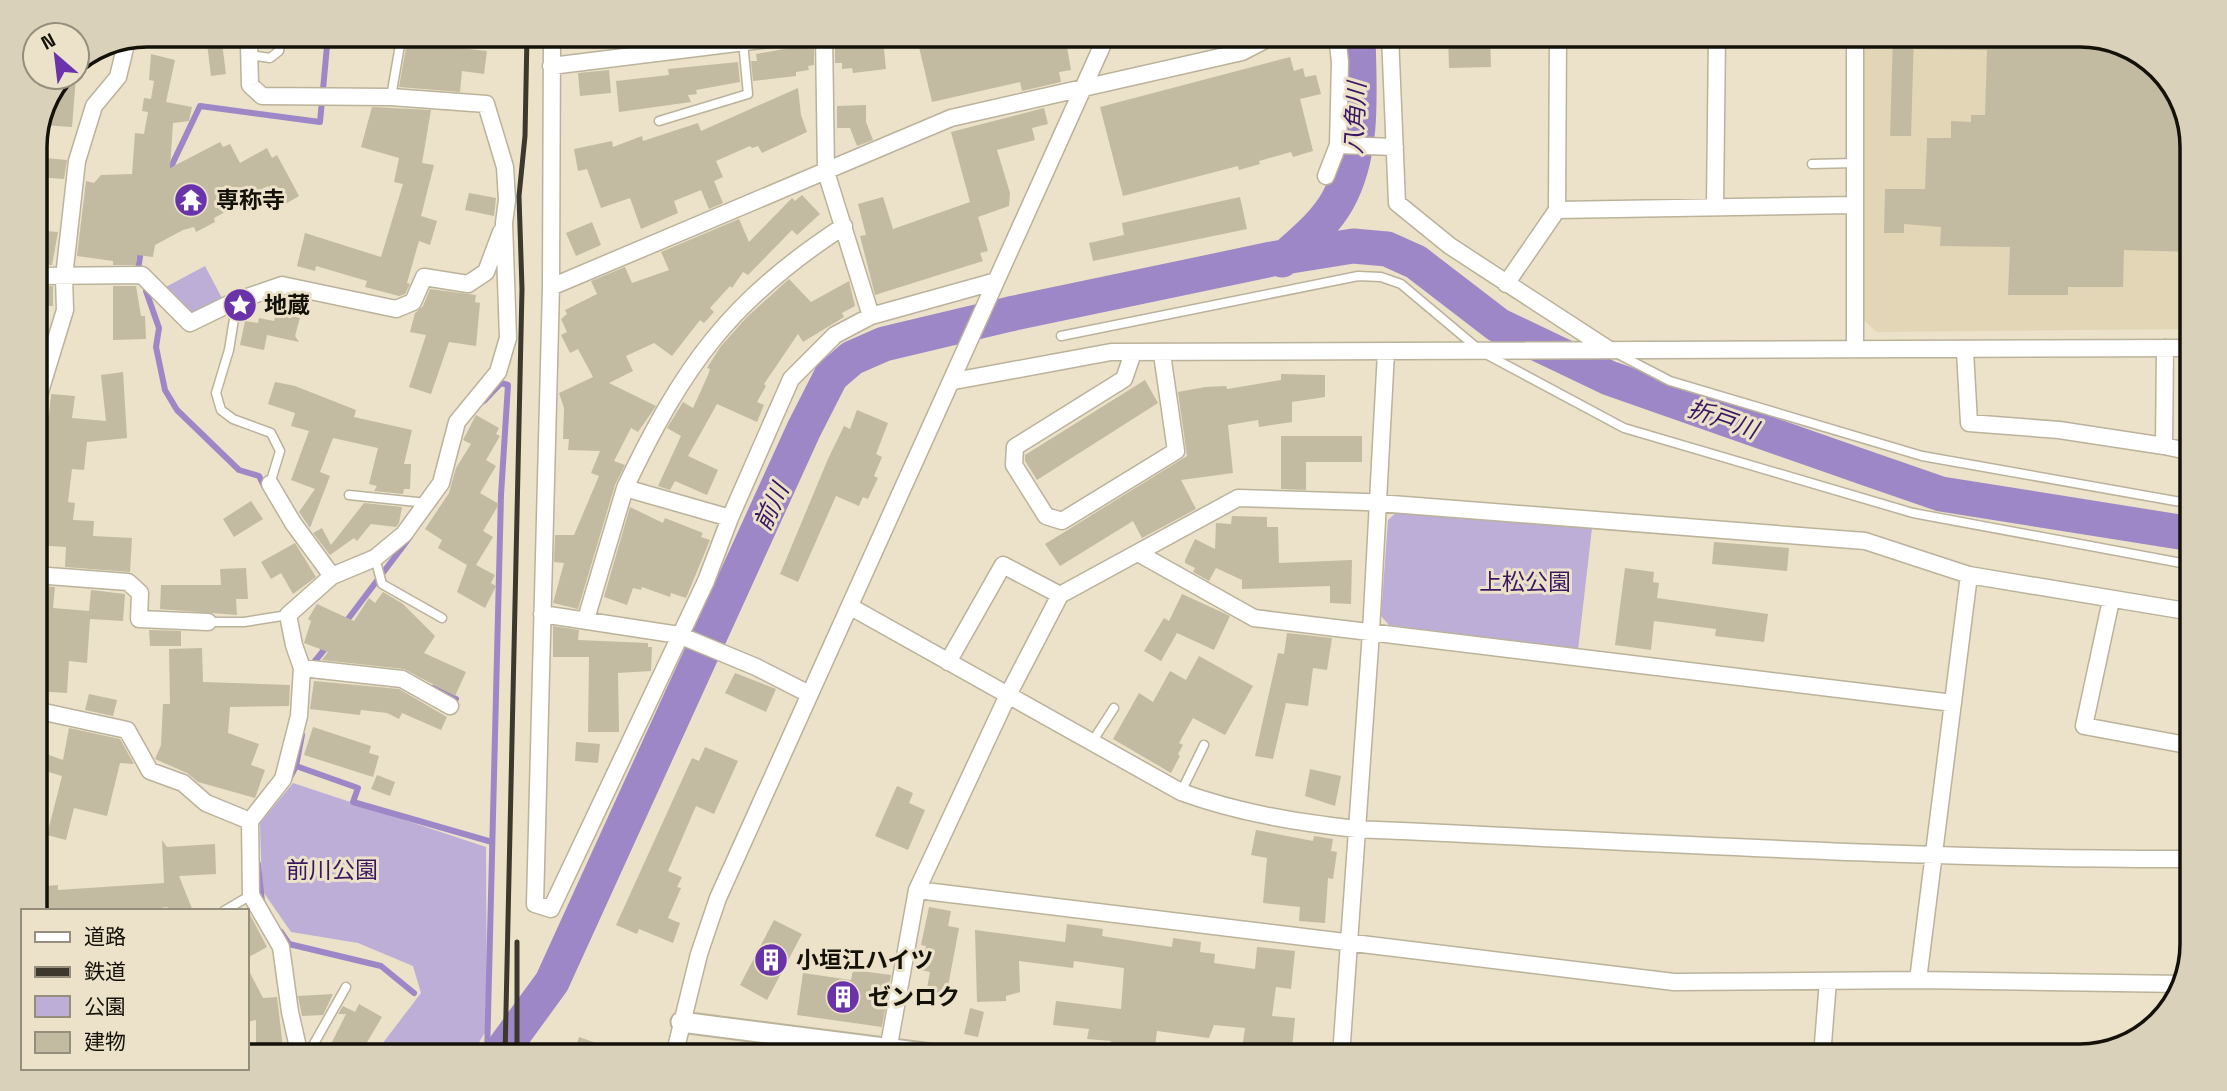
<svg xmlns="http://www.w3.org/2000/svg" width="2227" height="1091" font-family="'Space Grotesk','Noto Sans JP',sans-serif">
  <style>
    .built { fill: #e2d6b6 }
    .green { fill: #bdaed8 }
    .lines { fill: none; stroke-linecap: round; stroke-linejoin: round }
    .stream { stroke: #9e87c6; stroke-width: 6 }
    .river { stroke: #9e87c6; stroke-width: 35 }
    .building { fill: #c3baa2 }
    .service-casing { stroke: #bbb29b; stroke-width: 11 }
    .minor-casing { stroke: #bbb29b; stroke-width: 19 }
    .tertiary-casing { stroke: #bbb29b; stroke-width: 23 }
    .service { stroke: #fff; stroke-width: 8 }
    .minor { stroke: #fff; stroke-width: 16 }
    .tertiary { stroke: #fff; stroke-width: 19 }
    .rail { stroke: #3c382c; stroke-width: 5 }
    .labels { text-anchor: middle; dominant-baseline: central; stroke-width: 6; stroke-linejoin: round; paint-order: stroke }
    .poi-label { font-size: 23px; font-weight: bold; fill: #141108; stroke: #ebe2c9; text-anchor: start }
    .park-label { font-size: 23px; fill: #3b1661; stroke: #ebe2c9 }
    .water-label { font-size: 24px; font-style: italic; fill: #3b1762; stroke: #ebe2c9 }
    .rim { fill: none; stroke: #141108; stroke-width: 3.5 }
  </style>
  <rect width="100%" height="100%" fill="#ebe2c9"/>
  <!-- built -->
  <path class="built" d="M1863 35H2080L2129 46 2192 140V329L1877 332 1863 320Z"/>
  <!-- green -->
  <path class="green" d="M205 266 223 300 191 317 162 289Z
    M1398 511 1592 528 1578 650 1389 625 1381 616 1388 520Z
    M293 783 486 847 487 1029 471 1056H373L421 993 413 966 358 943 291 932 262 890 260 823Z"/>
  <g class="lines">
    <!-- stream -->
    <path class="stream" d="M168 173 200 106 320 122 328 35
      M138 270 141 250
      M146 291 159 328 156 347 165 390 177 410 239 470 259 476 265 488
      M484 401 501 383 508 385 501 495 487 1056
      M345 623 410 537
      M321 666 315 661 328 645
      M433 688 456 699
      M296 766 302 735
      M287 783 296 766 358 788 353 802 492 842
      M258 864 262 902
      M281 932 289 944 381 966 414 993"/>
    <!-- river -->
    <path class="river" d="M1282 260C1302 242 1325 224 1338 200 1365 151 1359 89 1358 35
      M498 1056 552 982 804 429 831 376 852 358 884 344 1010 314 1272 259 1353 246 1387 249 1416 262 1498 325 1609 378 1863 467 1941 494 2192 534"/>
  </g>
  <!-- building -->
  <path class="building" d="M206 35H221L226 74 211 76Z
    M927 35H944L945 39 964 35H1065L1071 70 1059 72 1061 82 1022 91 1020 82 932 102 919 47 929 44Z
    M1448 35H1490L1491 67 1449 68Z
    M1893 35H1914L1911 136H1890Z
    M1914 35H2080L2129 46 2173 84 2192 140V252L2124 250 2123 287H2068V295H2008L2010 247 1940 246 1941 227 1904 224V233H1884L1885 189H1925L1927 138H1951V121L1971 122V115H1985L1987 50 1914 49Z
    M883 40 886 69 853 73 852 68 842 69V63H835V46Z
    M407 42 487 51 484 74 462 71 460 92 399 87Z
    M806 45 807 49 814 48V65L808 66 809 70 796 72V76L753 81 751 61H757L756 54Z
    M151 54 175 60 166 102 192 107 189 121 173 123 170 168 220 142 223 147 230 144 240 163 267 148 272 158 277 155 299 196 282 206 278 205 268 186 224 209 225 212 214 218 215 222 196 232 194 227 183 230 155 245 153 257 137 255 136 265H113V261L77 256 86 181 94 183 101 175 132 174 135 133 144 134 148 112 142 111 144 98 151 99 154 81 149 80Z
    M1290 57 1294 71 1303 68 1305 77 1316 75 1321 94 1300 99 1313 151 1293 157 1291 152 1259 161 1260 164 1239 170 1238 166 1123 196 1100 107Z
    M738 62 740 82 696 90 697 94 688 95 691 102 619 112 616 81 669 75 668 69Z
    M609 70 611 93 580 96 578 73Z
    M64 77H76L72 127 42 125Z
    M798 88 801 115 807 132 762 153 758 146 752 148 750 146 716 161 723 177 714 181 723 203 709 209 701 190 674 201 678 213 641 229 630 198 601 208 587 169 578 171 574 149 612 141 613 147 642 136 643 141 698 123 701 131Z
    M866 105V122L873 140 857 146 850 128H837V106Z
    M372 107 431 110 422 163 434 165 421 216 437 221 430 245 419 241 407 283 410 284 405 294 399 296 365 287 367 281 316 266 315 271 297 266 305 233 381 257 403 184 394 182 399 158 361 147Z
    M1044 108 1048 124 1032 128 1035 140 997 150 1010 193 1009 206 978 217 988 251 980 253 983 261 875 295 860 236 866 235 858 204 883 197 893 229 970 202 951 132Z
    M35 157 67 160 64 179 37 177Z
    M469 193 496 198 494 216 465 210Z
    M802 195 820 214 797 235 792 230 748 275 743 272 732 288 730 286 710 308 714 312 704 323 700 320 672 356 654 343 626 356 633 371 609 383 656 406 638 432 631 428 614 461 625 465 615 485 578 609 553 603 564 563 554 562 555 535H574L599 476 591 473 600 451 568 450 569 439H563L564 408 559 393 593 377 578 349 570 353 561 335 567 332 561 319 567 314 565 310 597 294 591 281 625 267 632 283 669 270 661 252 739 219 749 242 792 198 795 201Z
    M1240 197 1247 229 1093 261 1089 243 1124 235 1122 223Z
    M592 222 601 245 576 256 566 233Z
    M35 230 58 232 52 265H35Z
    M789 279 811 302 849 281 855 306 842 313 844 317 803 342 798 334 764 384 766 386 757 402 764 405 757 422 717 404 688 456 718 470 707 495 675 481 670 490 658 486 681 436 667 428 683 402 693 408 708 375 710 369 707 368 721 346 747 317Z
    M35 286H53V306H35Z
    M113 286H136L141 316H145L146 339 113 340Z
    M430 289 476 295 475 302 480 303 476 346 449 342 431 394 409 387 426 335 410 332 415 313 423 306Z
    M278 304 284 314 300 318 295 336 299 342 267 335 264 350 240 345 245 321 258 323 259 318 274 321Z
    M123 372 127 438 87 442 84 470 72 469 68 502 75 503 73 520 94 521 93 536 132 538 130 572 65 567 66 547 35 545V468L43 415H49L51 394 75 396 72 418 106 421 101 375Z
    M1281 374 1325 375V397L1292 402V422L1259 427 1258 420 1228 425 1233 473 1181 480 1196 509 1142 538 1133 521 1060 566 1045 544 1187 456 1178 392 1205 387 1226 386 1227 389 1281 380Z
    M1145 380 1158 403 1037 480 1025 461V455Z
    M275 382 295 386 356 410 354 417 412 430 404 464H411L410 489H404L403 494 374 491 377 486 369 484 378 448 333 438 320 472 330 476 310 528 299 512 315 489 291 480 309 431 291 426 295 413 268 404Z
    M857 410 888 423 876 454 882 457 874 476 878 478 868 499 863 497 859 506 836 496 798 582 780 574 828 459 844 426 850 429Z
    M476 415 499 428 496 434 500 436 486 460 496 466 480 493 499 504 483 531 493 537 476 565 495 575 491 583 496 586 485 608 457 592 467 565 438 548 442 540 425 529 449 493 456 468 471 444 463 440Z
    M1281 436H1362V462H1306V490L1281 489Z
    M251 501 263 519 234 537 223 519Z
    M364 503 402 507 399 523 396 527 371 524 357 541 354 538 330 555 313 533 322 528 331 545Z
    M630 507 663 523 665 518 703 533 701 537 710 540 686 598 671 593 670 597 642 587 641 590 633 588 627 605 604 597Z
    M1232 516 1267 517V527H1278L1279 563 1352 560 1351 604 1330 603V586L1242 589V580L1216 568 1209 581 1193 572 1195 568 1185 563V560L1195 539 1215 549 1216 523 1231 524Z
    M1714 542 1789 548 1787 571 1712 564Z
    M295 543 316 577 293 594 281 573 271 579 261 562Z
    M246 568 248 599H236L237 615 160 609 161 585H221L220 569Z
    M1625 568 1654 572 1653 582 1659 583 1657 598 1768 614 1764 642 1715 636 1716 629 1654 621 1651 650 1615 645Z
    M35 586 55 587 53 608 89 611 91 590 125 594 123 621 90 619 87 663 69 661 67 693 35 691Z
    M383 592 403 604 435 636 424 653 466 672 455 696 404 669 322 660 328 652 304 643 311 621 308 619 317 604 354 621 369 598 375 603Z
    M1182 594 1230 616 1214 650 1177 633 1161 661 1144 651 1164 618 1169 621Z
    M553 626 579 630 578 640 648 643V647H652L651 671 618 673 619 732H588L589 657H553Z
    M149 630 181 631V646H150Z
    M1287 633 1332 638 1327 670 1313 668 1308 706 1286 703 1273 759 1255 756 1278 653 1284 654Z
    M202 648 203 682 290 685 289 706 230 707 228 733 259 744 251 765 265 770 255 798 198 782 187 773 155 759 161 745 163 704H170L169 649Z
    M1199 656 1253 686 1225 735 1193 718 1179 743 1183 745 1178 754 1180 756 1171 773 1113 739 1139 693 1153 702 1170 671 1186 680Z
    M735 673 776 689 766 712 725 693Z
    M314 681 399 689 447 717 441 730 402 713 399 719 387 713 361 710 360 715 310 709Z
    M89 694 117 700 113 716 85 710Z
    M313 727 371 746 369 753 379 756 373 777 304 755Z
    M69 728 120 739 134 764 120 763 107 816 74 808 66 840 47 835 62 776 35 768V750L63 760Z
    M576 742 600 744 598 763 575 761Z
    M705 747 738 761 714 814 696 806 668 871 682 877 677 887 681 888 668 918 680 923 673 943 639 929 637 934 616 925 692 758 699 761Z
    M1310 769 1341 776 1335 806 1305 796Z
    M377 775 395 782 390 796 371 789Z
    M897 786 913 793 909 803 925 810 908 850 875 836Z
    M1256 830 1313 841 1314 836 1333 839 1331 851 1337 852 1333 879 1328 878 1325 923 1299 921 1300 907 1263 903 1267 858 1251 855Z
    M162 840 167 847 215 844 216 874 179 876 193 911H169L167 907 139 911H35V887L58 885V890L164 883Z
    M929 907 951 911 948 926 959 928 946 997 926 993 930 972 921 970 926 946 921 945Z
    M247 909 267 947 247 958Z
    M774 920 802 934 767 1000 740 985Z
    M1067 924 1103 929 1102 936 1172 947 1173 938 1201 942 1200 952 1215 954 1214 963 1255 969 1257 947 1295 951 1291 989 1276 987 1272 1016 1295 1018 1292 1048 1265 1045 1263 1056H1241L1245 1028 1214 1025 1209 1038 1157 1031 1154 1054 1110 1049 1111 1041 1087 1039 1089 1029 1053 1025 1056 1001 1121 1009 1124 968 1074 961 1073 968 1019 961 1020 992 1006 996V1001L977 1002 975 930 1065 942Z
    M247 967 263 998 277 997 284 1056H256V1020L247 1022Z
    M853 970 891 975 882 1027 797 1015 803 973 851 980Z
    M333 994 323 1015 302 1016 298 996Z
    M359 1004 382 1017 366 1044 381 1056H325L346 1014H338L343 1006 355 1012Z
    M970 1008 984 1012 978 1037 964 1034Z
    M579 1037 628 1054V1056H573Z"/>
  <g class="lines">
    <!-- service casing -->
    <g class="service-casing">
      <path id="service" d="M390 35 401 39 391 97
        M250 55 270 58 279 51 282 35
        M659 121 748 94 743 42
        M1812 164 1855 163
        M233 302 234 319 229 350 216 393 221 410 233 419 271 433 280 451 270 484
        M1061 336 1358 276 1381 277 1401 284 1482 352 1624 428 1913 513 2192 565
        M1618 354 1670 381 1922 456 2192 504
        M349 495 427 503
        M375 558 382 584 442 618
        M208 622H244L288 615
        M1092 742 1114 708
        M1181 792 1204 745
        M224 911 251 895
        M307 1056 346 987"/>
    </g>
    <!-- minor casing -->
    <g class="minor-casing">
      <path id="minor" d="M552 35 551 287 535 904 551 909 706 581 730 518
        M824 35 826 172 871 316 835 335 791 379 730 518 625 488C683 366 729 301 844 226
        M1390 35 1397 203 1450 246 1608 349
        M249 46 250 85 262 96 391 97 486 104 505 167 507 200 504 223 508 338 498 372 457 422 441 483 404 534 375 558 332 576 288 615 294 645 302 668 299 716 283 779 250 821 251 895 281 947 290 1012 300 1056
        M551 66 803 35
        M1338 145 1395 147
        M1326 176 1338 145 1340 62 1337 35
        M1715 206 1717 35
        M1557 210 1855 205
        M35 276 142 275 190 323 233 302 282 285 396 309 413 302 424 277 468 284 486 272 501 232
        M1506 284 1557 210 1558 35
        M551 287 951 118 1242 52 1275 35
        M871 316 993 282
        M2165 348 2164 446 2192 452
        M1855 349V35
        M1965 351 1969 423 2059 430 2164 446
        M1133 353 1124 379 1015 447 1014 465 1046 516 1062 521 1176 451 1162 354
        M954 381 1111 352 2192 348
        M35 408 65 310 64 277 77 161 94 106 118 77 126 44
        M270 484 293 523 332 576
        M1138 553 1254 618 1953 703
        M35 575 128 582 140 593 139 619 208 622
        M2111 600 2084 726 2192 746
        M851 607 1181 792C1239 813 1295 822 1356 829 1634 841 1913 860 2192 859
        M542 614 679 635 756 667 809 694
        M586 619 625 488
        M948 662 1003 565 1060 595
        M302 668 402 679 450 706
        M35 710 127 730 150 771 183 783 206 803 250 821
        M917 890 1674 982 1918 980 2183 984
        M1918 980 1969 575
        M674 1056 699 954 718 898 1107 35
        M887 1056 917 890 1008 695 1060 595 1238 498 1366 502 1865 541 1969 575 2192 612
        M1341 1056 1371 632 1386 352
        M1822 1056 1828 981"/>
    </g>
    <!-- tertiary casing -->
    <g class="tertiary-casing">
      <path id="tertiary" d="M681 1022 947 1056
        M1044 1056H1052"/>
    </g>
    <!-- service -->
    <use href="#service" class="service"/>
    <!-- minor -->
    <use href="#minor" class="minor"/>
    <!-- tertiary -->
    <use href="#tertiary" class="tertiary"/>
    <!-- rail -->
    <path class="rail" d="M517 942V1056
      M505 1056 522 289 519 196 525 136 527 35"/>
  </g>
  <!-- icons -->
  <defs>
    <g id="temple-disc" transform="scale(1.75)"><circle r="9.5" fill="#6b33aa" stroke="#ebe2c9"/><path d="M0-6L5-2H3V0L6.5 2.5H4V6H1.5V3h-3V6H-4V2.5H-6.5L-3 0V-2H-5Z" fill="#fff"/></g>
    <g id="sight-disc" transform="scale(1.75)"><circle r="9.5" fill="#6b33aa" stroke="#ebe2c9"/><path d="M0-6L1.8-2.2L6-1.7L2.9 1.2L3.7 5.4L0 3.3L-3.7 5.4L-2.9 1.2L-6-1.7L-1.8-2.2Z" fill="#fff"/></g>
    <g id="building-disc" transform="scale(1.75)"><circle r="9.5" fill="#6b33aa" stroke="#ebe2c9"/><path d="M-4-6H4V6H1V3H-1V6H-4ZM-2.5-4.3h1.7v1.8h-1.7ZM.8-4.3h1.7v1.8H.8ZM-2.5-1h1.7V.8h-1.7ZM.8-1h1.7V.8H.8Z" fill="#fff"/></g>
  </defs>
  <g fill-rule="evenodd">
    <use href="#temple-disc" x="191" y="200"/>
    <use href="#sight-disc" x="240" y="305"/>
    <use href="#building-disc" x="771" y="960"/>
    <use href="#building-disc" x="843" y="997"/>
  </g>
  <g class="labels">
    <!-- poi labels -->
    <g class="poi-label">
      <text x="216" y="200">専称寺</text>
      <text x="264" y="305">地蔵</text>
      <text x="796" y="960">小垣江ハイツ</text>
      <text x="868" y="997">ゼンロク</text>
    </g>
    <!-- park labels -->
    <g class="park-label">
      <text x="1525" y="582">上松公園</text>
      <text x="332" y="870">前川公園</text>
    </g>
    <!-- water labels -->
    <g class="water-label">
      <text transform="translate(1355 118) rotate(-87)">八角川</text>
      <text transform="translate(1723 419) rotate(19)">折戸川</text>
      <text transform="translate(771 507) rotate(-65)">前川</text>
    </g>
  </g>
  <!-- crop -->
  <path d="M0 0H2227V1091H0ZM147 47H2080A100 100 0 0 1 2180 147V944A100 100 0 0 1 2080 1044H147A100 100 0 0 1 47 944V147A100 100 0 0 1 147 47Z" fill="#dad1ba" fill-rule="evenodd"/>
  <path class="rim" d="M147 47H2080A100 100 0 0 1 2180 147V944A100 100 0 0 1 2080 1044H147A100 100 0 0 1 47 944V147A100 100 0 0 1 147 47Z"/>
  <!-- legend -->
  <rect x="21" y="909" width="228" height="161" fill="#ebe2c9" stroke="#958e7c" stroke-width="2"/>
  <rect x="35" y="932" width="35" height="10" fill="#ffffff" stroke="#958e7c" stroke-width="2"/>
  <text x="84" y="944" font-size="21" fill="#141108">道路</text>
  <rect x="35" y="967" width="35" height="10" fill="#3c382c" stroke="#958e7c" stroke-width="2"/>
  <text x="84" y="979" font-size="21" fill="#141108">鉄道</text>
  <rect x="35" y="996" width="35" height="21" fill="#bdaed8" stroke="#958e7c" stroke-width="2"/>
  <text x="84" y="1014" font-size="21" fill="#141108">公園</text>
  <rect x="35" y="1032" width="35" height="21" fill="#c3baa2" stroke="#958e7c" stroke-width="2"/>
  <text x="84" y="1049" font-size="21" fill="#141108">建物</text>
  <!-- north arrow -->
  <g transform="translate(56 56) rotate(332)"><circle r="33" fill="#ebe2c9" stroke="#958e7c" stroke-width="2"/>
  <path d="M0-5L12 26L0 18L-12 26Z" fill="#6b33aa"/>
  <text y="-10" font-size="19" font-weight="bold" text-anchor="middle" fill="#141108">N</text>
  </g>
</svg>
